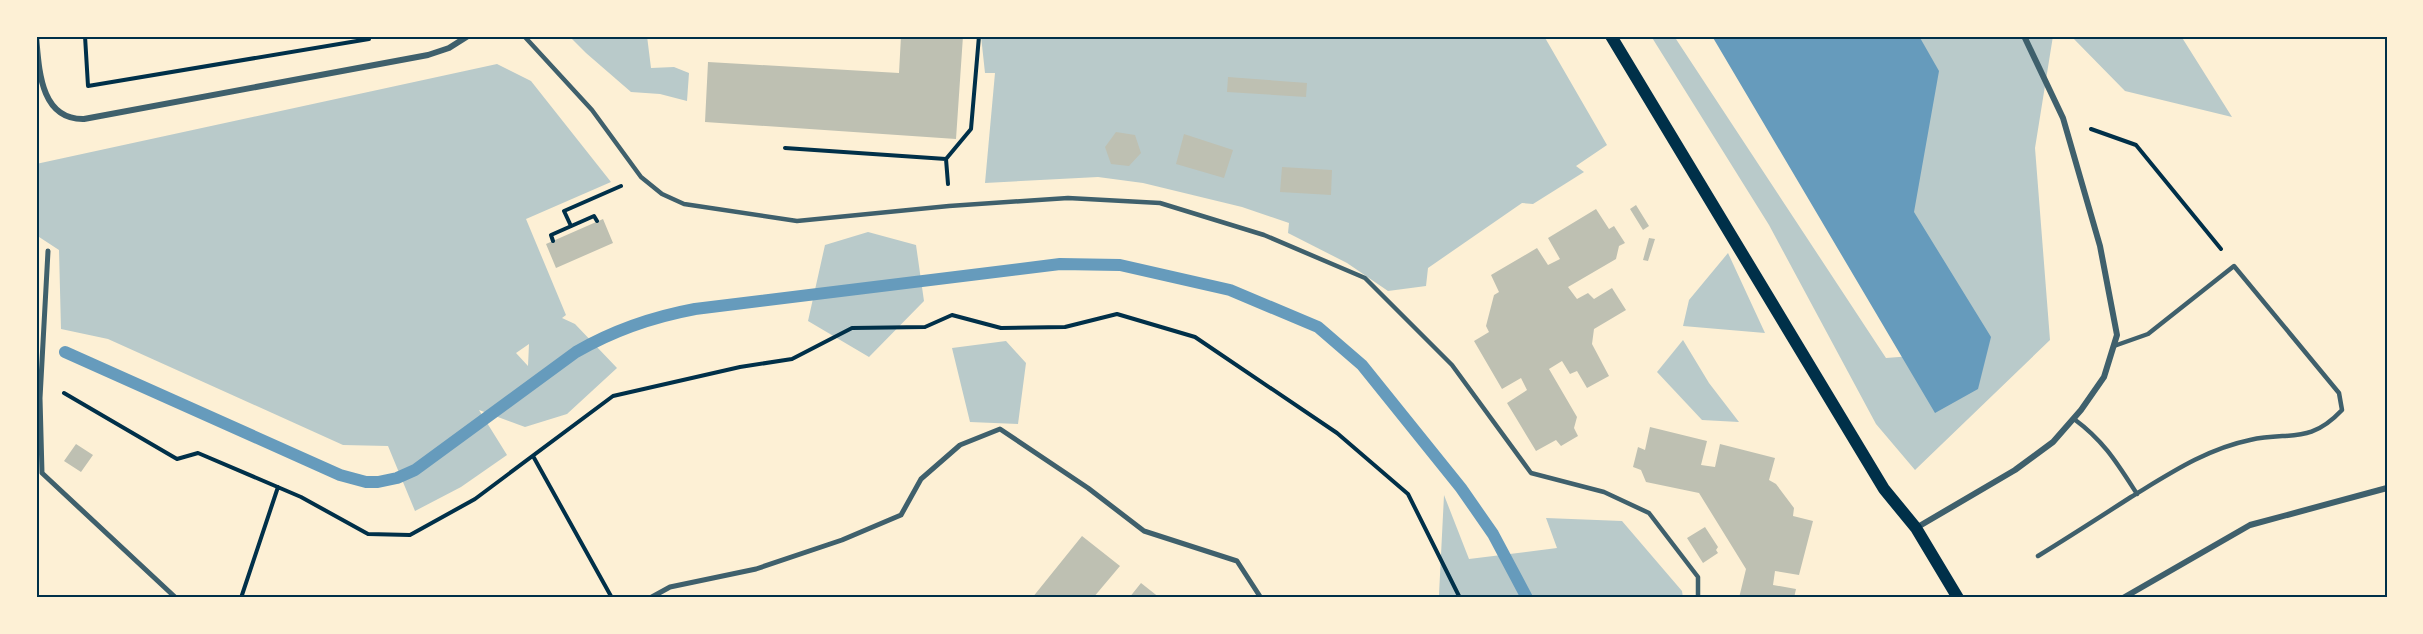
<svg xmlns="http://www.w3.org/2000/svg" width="2423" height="634" font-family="Rubik,sans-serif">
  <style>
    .green { fill: #b9caca; fill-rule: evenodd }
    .water { fill: #669bbc }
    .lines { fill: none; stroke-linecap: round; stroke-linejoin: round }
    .stream { stroke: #669bbc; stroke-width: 12 }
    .building { fill: #bec0b2 }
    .path { stroke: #003049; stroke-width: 4 }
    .service { stroke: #3f606c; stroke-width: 4.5 }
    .pedestrian { stroke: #3f606c; stroke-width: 5 }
    .minor { stroke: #3f606c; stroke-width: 6 }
    .secondary { stroke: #003049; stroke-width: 12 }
    .neatline { fill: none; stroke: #003049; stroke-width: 2 }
  </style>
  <rect width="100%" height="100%" fill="#fdf0d5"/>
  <!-- green -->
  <path class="green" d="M569 36H647L651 68 674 67 689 73 687 101 660 94 631 92 586 53Z
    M981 36H1544L1607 145 1576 166 1584 172 1533 204 1522 203 1428 268 1426 286 1388 291 1347 263 1288 233 1289 223 1242 207 1143 183 1098 177 985 183 995 73H985Z
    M1651 36H1674L1886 358 1938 354 1857 36H2053L2035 148 2050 340 1915 470 1876 424 1769 225Z
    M2071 36H2181L2232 117 2125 91Z
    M497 64 531 81 611 182 526 219 566 315 562 318 575 324 617 368 567 414 525 427 479 410 507 455 461 487 415 511 388 446 343 445 108 339 61 329 59 250 36 235V164ZM529 344 528 366 516 353Z
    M868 232 916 245 924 301 869 357 808 321 825 245Z
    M1728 253 1765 333 1683 326 1689 300Z
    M1683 340 1709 383 1739 422 1702 420 1657 372Z
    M1006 341 1026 363 1018 424 970 422 952 348Z
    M1444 495 1469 559 1557 548 1546 518 1622 521 1682 591 1683 598H1441L1439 595Z"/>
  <!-- water -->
  <path class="water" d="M1712 36H1919L1939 71 1914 212 1991 337 1978 389 1935 413Z"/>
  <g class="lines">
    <!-- stream -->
    <path class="stream" d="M65 352 340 475 366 482H378L397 478 415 470 576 352C614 330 652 317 695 309L1060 264 1120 265 1230 290 1318 327 1362 365 1461 488 1493 534 1527 598"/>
  </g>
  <!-- building -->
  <path class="building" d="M901 36H963L956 139 705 122 708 62 899 73Z
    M1228 77 1307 83 1306 97 1227 92Z
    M1116 132 1135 135 1141 153 1129 166 1111 164 1105 147Z
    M1184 134 1233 150 1224 178 1176 164Z
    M1282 167 1332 170 1331 195 1280 192Z
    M1636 205 1649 226 1643 230 1630 209Z
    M1596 209 1609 229 1614 226 1625 243 1619 246 1616 259 1568 287 1577 299 1588 293 1594 299 1612 288 1626 310 1594 329 1592 344 1609 376 1587 388 1577 371 1570 374 1562 361 1549 369 1577 417 1574 428 1578 436 1561 446 1556 440 1536 451 1507 403 1527 390 1521 378 1502 389 1474 341 1489 332 1486 326 1494 295 1499 292 1491 275 1537 248 1548 265 1560 259 1548 238Z
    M603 219 613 243 556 268 546 244Z
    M1649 238 1655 239 1648 261 1643 260Z
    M1650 427 1707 441 1701 465 1715 467 1720 444 1775 458 1769 480 1776 484 1794 508 1793 516 1813 521 1799 575 1775 571 1773 585 1796 589 1794 598H1739L1746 569 1699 493 1646 482 1641 470 1633 467 1638 447 1645 450Z
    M76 444 93 455 81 472 64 461Z
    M1705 527 1718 547 1716 550 1718 553 1703 563 1687 538Z
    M1082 536 1120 566 1093 598H1032Z
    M1141 583 1160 598H1129Z"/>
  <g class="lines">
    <!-- path -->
    <path class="path" d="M85 36 88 86 369 39
      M2091 129 2136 145 2221 249
      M785 148 946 159
      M948 184 946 159 971 129 979 36
      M571 226 564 211 621 186
      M553 241 551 235 594 216 597 221
      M64 393 177 459 198 453 301 497 368 534 410 535 475 499 613 396 740 367 792 359 852 328 925 327 952 315 1001 328 1065 327 1117 314 1195 337 1337 433 1408 494 1460 598
      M533 456 612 598
      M241 598 278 487"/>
    <!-- service -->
    <path class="service" d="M524 36 592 110 641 177 662 194 684 204 797 221 949 206 1068 198 1160 203 1264 235 1365 278 1452 365 1531 473 1604 492 1649 513 1698 577V598
      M2074 419C2104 441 2117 463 2137 494
      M2038 556C2069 537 2100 517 2131 497 2169 474 2206 449 2250 440 2290 431 2309 445 2342 410L2339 393 2234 266 2148 334 2114 346"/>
    <!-- pedestrian -->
    <path class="pedestrian" d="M48 251 40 398 42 473 176 598
      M650 598 670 587 756 569 842 540 901 515 921 479 960 445 1000 429 1088 488 1144 531 1237 561 1261 598"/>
    <!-- minor -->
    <path class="minor" d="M36 36C39 69 40 120 84 119L428 55 449 48 468 36
      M1916 528 2015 470 2053 442 2081 410 2104 377 2117 335 2100 246 2063 118 2024 36
      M2123 598 2250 525 2387 488"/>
    <!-- secondary -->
    <path class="secondary" d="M1611 36 1884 489 1916 528 1958 598"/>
  </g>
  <!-- border -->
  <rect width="2423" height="634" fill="none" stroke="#fdf0d5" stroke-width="75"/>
  <rect x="38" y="38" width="2348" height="558" class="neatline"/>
</svg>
